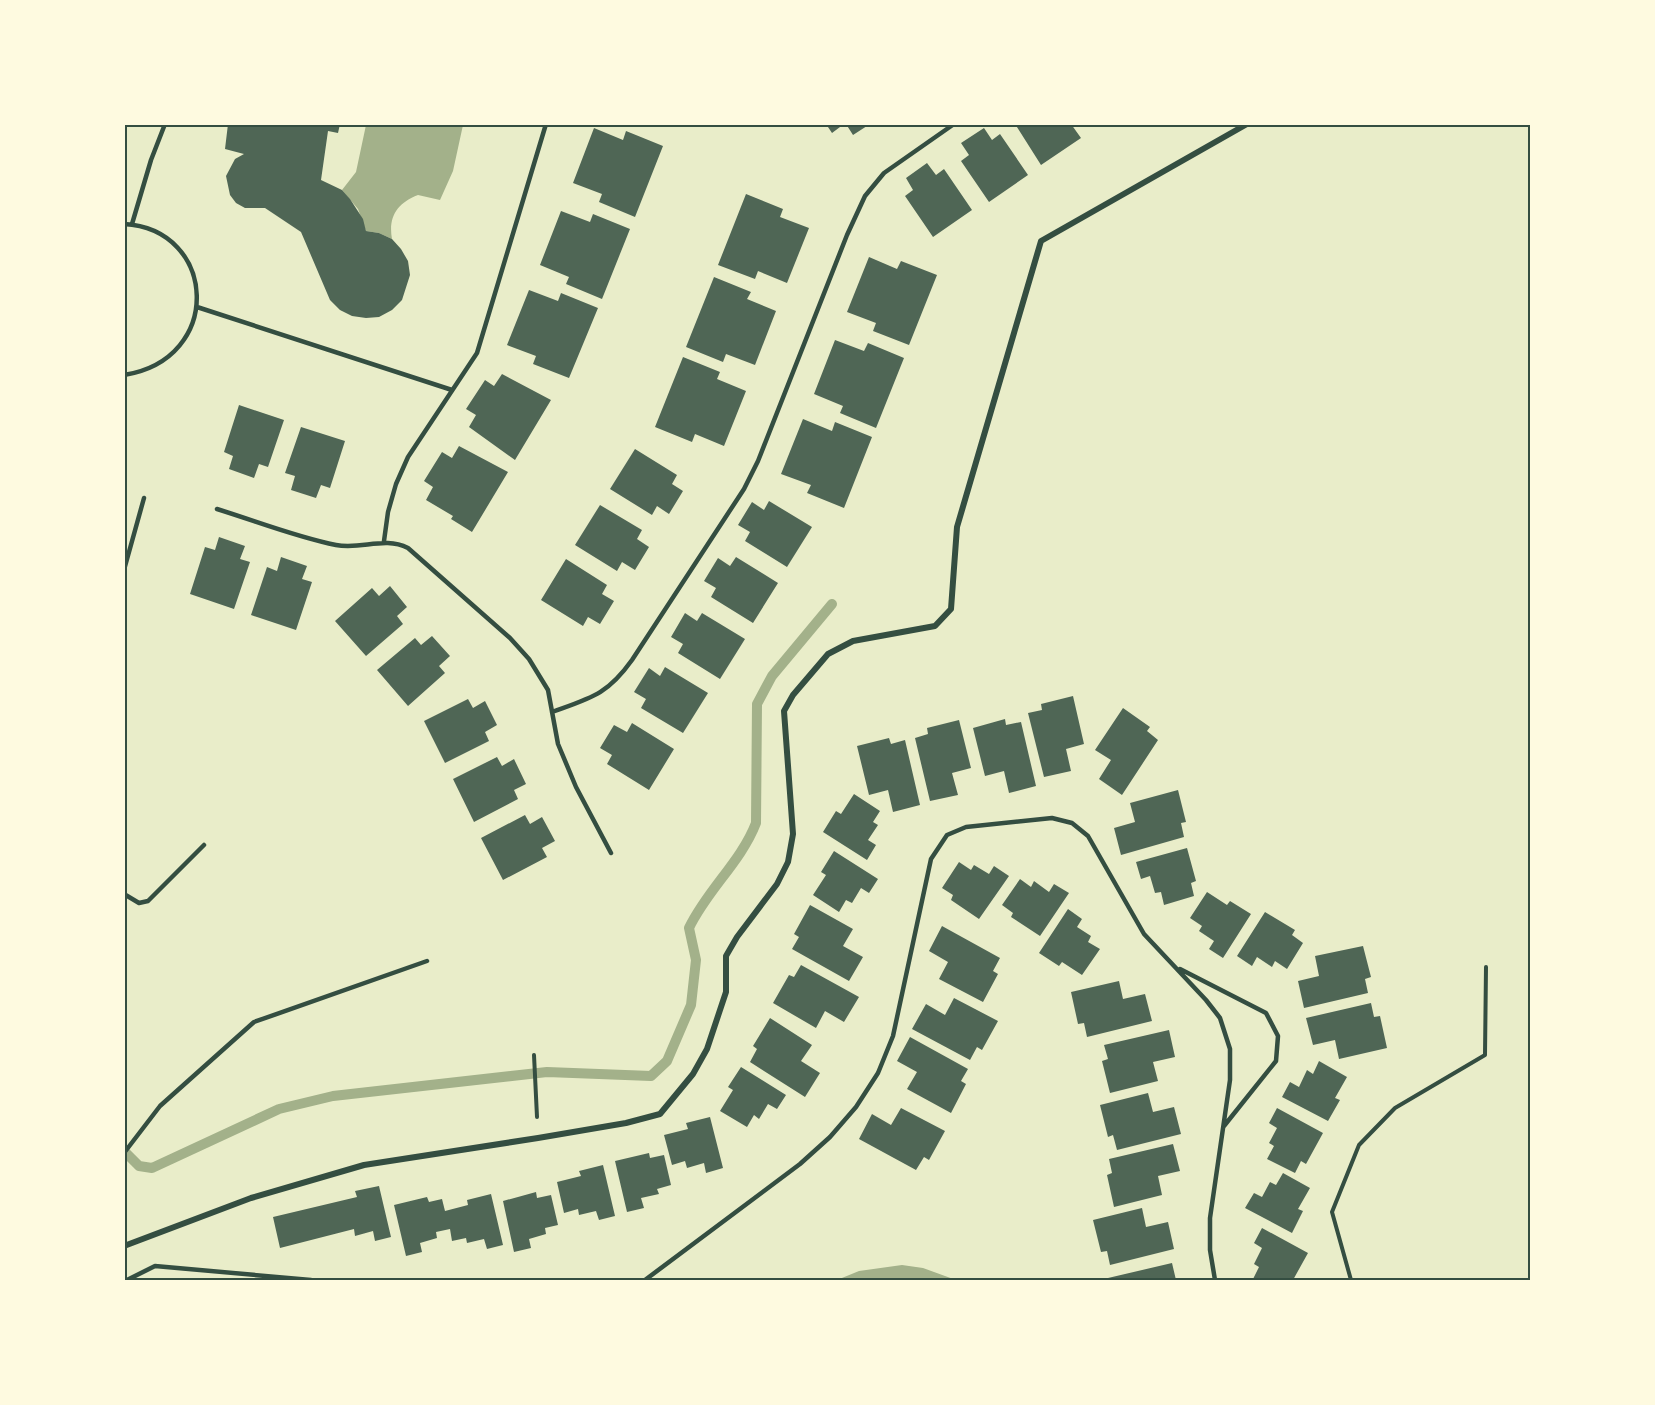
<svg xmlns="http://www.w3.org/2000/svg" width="1655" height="1405" font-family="'PT Sans Narrow',sans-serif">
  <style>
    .water { fill: #a3b18a }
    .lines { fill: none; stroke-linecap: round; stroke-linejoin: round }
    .stream { stroke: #a3b18a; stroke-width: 10 }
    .building { fill: #4f6655 }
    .path { stroke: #344e41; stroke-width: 4 }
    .service { stroke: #344e41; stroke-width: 4.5 }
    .minor { stroke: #344e41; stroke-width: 6 }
    .neatline { fill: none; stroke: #344e41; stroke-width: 2 }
  </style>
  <rect width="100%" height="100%" fill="#e9edc9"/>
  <!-- water -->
  <path class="water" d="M366 125H463L453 171 440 200 418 195C397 203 388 217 392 239L379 233 366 231 358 209 342 190 356 172Z
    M902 1265 923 1268 956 1280H837L859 1271Z"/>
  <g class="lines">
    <!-- stream -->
    <path class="stream" d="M124 1151 139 1166 152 1168 279 1109 333 1096 547 1072 651 1076 667 1061 691 1005 696 960 689 928C707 890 741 862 756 823L757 704 772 676 832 604"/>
  </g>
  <!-- building -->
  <path class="building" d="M228 124H340L338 133 328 131 321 180 342 190 350 199 363 219 366 231 379 233 392 239 401 249 408 261 410 275 402 300 392 310 379 317 366 318 352 316 340 310 330 300 301 232 265 208H245L236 203 230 195 226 176 235 159 244 154 225 149Z
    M826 124H844L832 133Z
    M846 124H870L853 135Z
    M1015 124H1071L1081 138 1041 165Z
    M594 128 623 140 626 131 663 146 635 217 599 202 602 194 573 183Z
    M984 128 992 140 1000 134 1028 175 989 202 961 161 969 155 961 143Z
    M927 163 936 175 944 169 972 210 933 237 905 196 913 190 906 178Z
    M746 194 783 209 780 217 809 228 787 283 758 271 755 279 718 265Z
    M561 211 590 222 593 214 630 229 602 299 566 284 569 277 540 265Z
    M869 257 897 269 901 261 937 275 909 345 873 331 876 323 847 312Z
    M714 277 751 292 747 299 776 311 755 365 726 354 723 362 686 347Z
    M529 290 558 301 561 293 598 308 569 378 533 364 536 356 507 345Z
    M835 340 864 351 868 343 904 358 876 428 840 413 843 406 814 394Z
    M683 357 720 372 717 379 746 391 724 446 695 434 692 442 655 427Z
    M502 374 551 400 515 460 469 427 476 415 466 409 485 380 494 386Z
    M239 405 284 420 268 467 259 464 254 478 229 469 233 456 224 452Z
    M803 419 832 431 835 422 872 437 844 508 807 493 811 485 781 474Z
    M301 427 345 441 330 488 321 485 316 498 291 490 295 476 285 473Z
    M459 446 508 472 472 532 451 519 453 516 426 500 433 487 424 481 442 452 452 458Z
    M635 449 677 475 672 484 683 491 669 514 657 506 652 515 610 489Z
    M769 501 812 527 787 567 745 541 750 532 738 525 752 502 764 510Z
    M600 505 642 530 637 539 649 547 635 570 622 562 617 571 575 545Z
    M219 537 245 546 240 559 250 562 234 609 190 594 205 547 215 550Z
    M281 557 307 566 302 579 312 582 296 630 251 615 267 567 277 571Z
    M736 557 778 583 753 623 711 597 716 588 704 581 718 558 730 566Z
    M566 559 607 585 602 594 614 601 600 624 588 617 583 626 541 600Z
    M390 586 407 607 397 616 403 624 366 656 335 621 372 588 379 596Z
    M685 613 697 621 702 613 745 639 720 679 678 653 683 644 671 637Z
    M432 636 450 656 439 666 445 673 408 706 377 670 415 638 421 645Z
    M665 667 708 693 683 733 641 708 646 699 634 692 649 668 660 676Z
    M1073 696 1084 744 1066 749 1071 771 1044 777 1028 713 1042 710 1041 704Z
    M468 699 473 708 485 701 497 725 485 732 489 741 445 763 424 721Z
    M1123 708 1150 727 1147 731 1158 740 1122 795 1099 779 1111 760 1095 750Z
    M1005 719 1006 725 1021 722 1036 786 1009 793 1004 771 985 776 973 728Z
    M959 720 971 768 952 773 958 795 930 801 915 738 928 734 927 728Z
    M632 723 674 749 649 790 607 764 612 755 600 748 614 725 627 732Z
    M889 738 891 744 905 740 920 805 893 812 888 790 869 795 857 746Z
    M497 757 502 766 514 759 526 784 514 790 518 799 474 822 453 779Z
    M1178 790 1186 822 1181 823 1184 837 1121 855 1114 828 1135 822 1130 803Z
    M854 794 880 811 873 822 878 825 868 840 876 845 867 860 823 832 836 811 841 814Z
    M525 815 530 824 542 817 555 841 542 848 547 857 503 880 481 838Z
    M1187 848 1196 881 1191 883 1194 896 1164 905 1161 892 1155 893 1150 876 1141 879 1136 862Z
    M834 851 878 879 869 893 861 888 852 903 846 900 839 912 813 895 826 875 821 872Z
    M959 862 971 870 974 865 989 874 994 866 1009 876 979 919 951 900 953 895 942 888Z
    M1020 879 1031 887 1034 881 1049 892 1054 884 1069 893 1040 936 1011 917 1013 913 1002 905Z
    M1207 892 1227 905 1230 901 1251 914 1223 958 1209 949 1214 941 1199 931 1202 926 1190 918Z
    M810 905 853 929 843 946 863 957 849 981 792 949 799 937 794 934Z
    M1068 909 1082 919 1077 927 1091 936 1088 942 1100 949 1082 975 1062 962 1059 966 1039 953Z
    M1265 912 1295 930 1292 935 1303 943 1287 969 1275 961 1272 967 1257 957 1252 966 1237 956Z
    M942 926 1000 958 993 971 998 974 983 1002 939 979 948 962 929 951Z
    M1363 946 1371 977 1365 979 1368 993 1304 1008 1298 981 1319 976 1315 956Z
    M801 965 859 997 844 1022 825 1011 816 1028 773 1003 789 975 794 977Z
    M1119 981 1123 999 1145 994 1152 1021 1087 1037 1084 1023 1078 1024 1071 992Z
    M954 998 998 1021 982 1050 977 1047 970 1060 912 1029 926 1004 945 1015Z
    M1371 1003 1374 1017 1380 1016 1387 1048 1339 1059 1335 1040 1313 1045 1306 1018Z
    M770 1018 812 1045 801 1061 820 1073 805 1097 750 1062 757 1049 753 1046Z
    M1169 1030 1175 1057 1153 1062 1158 1081 1110 1093 1102 1061 1108 1059 1104 1045Z
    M910 1037 968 1069 961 1081 966 1084 951 1113 907 1089 917 1072 897 1061Z
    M1319 1061 1347 1077 1335 1098 1340 1100 1328 1121 1282 1097 1290 1082 1299 1087 1307 1070 1313 1074Z
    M741 1067 786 1095 777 1109 768 1104 759 1119 754 1115 747 1127 720 1111 733 1090 728 1087Z
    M1148 1093 1153 1112 1174 1107 1181 1134 1117 1150 1113 1135 1108 1137 1100 1105Z
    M901 1108 945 1131 929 1160 924 1157 916 1170 859 1139 872 1114 891 1125Z
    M1277 1108 1323 1133 1306 1164 1301 1161 1295 1173 1267 1159 1274 1146 1269 1143 1277 1128 1269 1123Z
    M710 1117 723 1168 706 1173 704 1163 687 1168 685 1161 672 1165 664 1135 688 1129 686 1123Z
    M1173 1144 1180 1171 1158 1176 1162 1195 1114 1207 1107 1175 1112 1173 1109 1159Z
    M649 1153 650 1158 664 1155 671 1185 657 1189 659 1194 641 1198 644 1208 627 1212 615 1161Z
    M603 1165 615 1216 599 1220 596 1211 579 1215 578 1209 564 1213 557 1182 581 1176 579 1171Z
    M1283 1173 1310 1188 1298 1209 1303 1211 1292 1233 1245 1208 1254 1193 1262 1197 1270 1182 1276 1185Z
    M379 1186 391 1237 375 1241 373 1231 355 1236 354 1229 280 1248 273 1217 357 1197 355 1191Z
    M536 1192 537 1198 551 1195 558 1225 545 1228 546 1234 529 1239 531 1248 514 1252 503 1201Z
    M491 1194 503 1245 487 1249 484 1239 467 1243 466 1238 452 1241 450 1229 436 1232 437 1238 420 1243 422 1252 406 1256 394 1205 427 1197 429 1202 442 1199 445 1211 468 1205 467 1200Z
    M1142 1208 1146 1227 1168 1222 1174 1249 1110 1265 1107 1251 1101 1252 1093 1220Z
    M1262 1228 1308 1253 1293 1280 1253 1279 1259 1267 1254 1264 1262 1248 1254 1243Z
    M1172 1263 1176 1280H1108V1278Z"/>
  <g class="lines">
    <!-- path -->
    <path class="path" d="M534 1055 537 1117
      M1351 1280 1332 1212 1359 1145 1395 1108 1485 1055 1486 967"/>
    <!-- service -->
    <path class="service" d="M124 224C217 229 225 359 124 375
      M132 224 151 160 165 124
      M197 307 452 390
      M217 509C256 521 296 537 336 545 362 550 384 536 408 548L510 638 529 659 548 690 558 744 576 787 611 853
      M384 541 388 512 396 484 408 457 477 353 546 124
      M124 570 144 498
      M552 712C591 698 607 695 632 660L744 489 758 461 847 235 865 196 884 173 954 124
      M124 894 139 903 148 901 204 845
      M1180 969 1266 1013 1278 1036 1276 1061 1224 1126
      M124 1153 160 1106 254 1022 427 961
      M127 1280 155 1266 311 1280
      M645 1280 800 1164 830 1137 856 1107 878 1073 893 1036 931 859 947 835 966 827 1052 818 1072 823 1088 836 1144 934 1206 1000 1220 1018 1230 1049V1080L1210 1218V1250L1215 1280"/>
    <!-- minor -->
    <path class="minor" d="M124 1246 251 1198 364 1165 538 1138 626 1123 660 1114 693 1074 707 1049 726 992V956L737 937 777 884 788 862 793 834 784 711 793 695 828 654 853 641 935 626 951 609 957 527 1041 241 1247 124"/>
  </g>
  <!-- border -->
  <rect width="1655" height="1405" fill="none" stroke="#fefae0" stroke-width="252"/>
  <rect x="126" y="126" width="1403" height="1153" class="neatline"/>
</svg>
